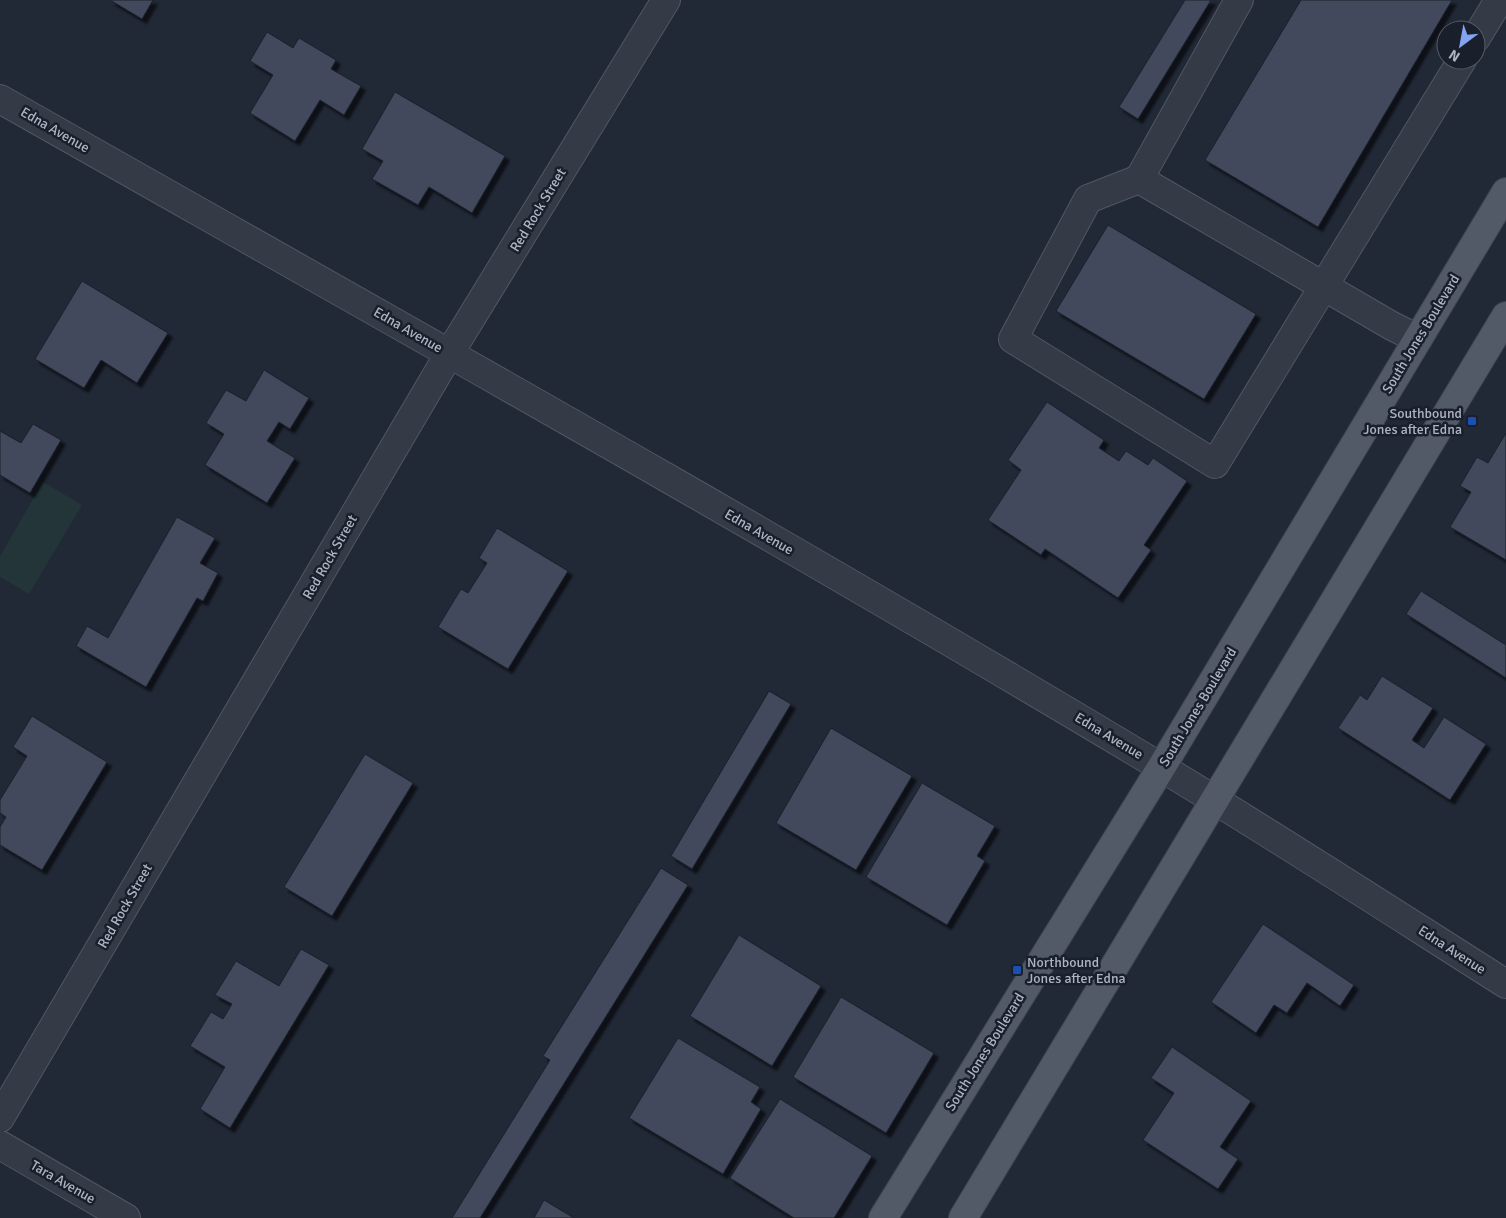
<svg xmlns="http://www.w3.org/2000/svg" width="1506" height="1218" font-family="Signika,sans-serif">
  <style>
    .green { fill: #233538 }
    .building { fill: #424a5b; stroke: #1b212d; filter: url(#shadow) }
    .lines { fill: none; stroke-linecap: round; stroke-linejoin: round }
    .minor-casing { stroke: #515764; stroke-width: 30 }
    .major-casing { stroke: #3d4350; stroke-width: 30 }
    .minor { stroke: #343a46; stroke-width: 28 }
    .major { stroke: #525967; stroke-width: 28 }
    .transit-dot { fill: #1a4fb4; stroke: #191f2b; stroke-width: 2 }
    .labels { text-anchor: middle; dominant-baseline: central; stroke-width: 5; stroke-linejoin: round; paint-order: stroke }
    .street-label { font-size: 14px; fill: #aeb4c3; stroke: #191f2b }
    .poi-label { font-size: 14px; fill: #aeb4c3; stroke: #191f2b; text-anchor: end }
  </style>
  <defs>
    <filter id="shadow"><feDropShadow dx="4.5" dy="4.5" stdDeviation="1" flood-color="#0009"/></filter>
  </defs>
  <rect width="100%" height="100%" fill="#212836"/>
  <!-- green -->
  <path class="green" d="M43 482 82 505 29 594 0 577V556Z"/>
  <!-- building -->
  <path class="building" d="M110 0H153L142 19Z
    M1185 0H1211L1138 119 1119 107Z
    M1301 0H1452L1318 227 1205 160Z
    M267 32 293 48 299 38 336 60 331 69 361 86 344 115 320 100 295 141 250 113 273 75 250 61Z
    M395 92 505 156 472 213 429 187 418 205 372 179 383 161 362 149Z
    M1108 225 1256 314 1204 399 1056 311Z
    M82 281 168 333 137 383 101 360 84 388 35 359Z
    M264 370 309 398 290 429 279 422 267 441 295 458 267 503 205 465 224 434 206 423 226 390 246 401Z
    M1047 402 1104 440 1099 448 1119 461 1126 451 1148 465 1153 458 1187 481 1144 545 1151 550 1118 598 1045 549 1041 555 988 520 1021 470 1008 460Z
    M33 424 61 440 30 493 0 475V431L21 443Z
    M1506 433V560L1450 527 1471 492 1460 486 1477 457 1488 463Z
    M177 517 215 538 200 563 218 573 203 601 197 598 146 687 76 646 87 626 108 638Z
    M497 528 568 571 508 669 438 627 461 589 468 593 487 563 479 558Z
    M1421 591 1506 645V678L1406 614Z
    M1382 676 1433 708 1412 740 1424 748 1444 717 1486 744 1450 800 1338 728 1360 695 1367 700Z
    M769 691 791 704 692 869 671 856Z
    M32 716 107 762 42 870 0 845V827L6 817 0 813V800L27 756 13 747Z
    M831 728 912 776 856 870 776 823Z
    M365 754 413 783 332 916 284 887Z
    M922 783 995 826 977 856 985 861 947 925 866 877Z
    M661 868 688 885 480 1218H452L550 1060 543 1056Z
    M1263 924 1354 985 1340 1006 1307 983 1287 1013 1274 1005 1256 1033 1211 1002Z
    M739 935 821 986 772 1066 690 1016Z
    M301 949 329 965 230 1128 200 1109 225 1067 190 1046 211 1012 223 1019 232 1004 215 995 236 961 279 986Z
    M841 997 934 1053 886 1133 793 1077Z
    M678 1038 760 1087 751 1102 761 1109 723 1174 629 1118Z
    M1172 1047 1251 1101 1220 1147 1238 1159 1218 1189 1143 1140 1174 1093 1151 1078Z
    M780 1099 872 1156 834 1218H794L730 1178Z
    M544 1200 574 1218H534Z"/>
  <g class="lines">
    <!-- minor casing -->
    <g class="minor-casing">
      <path id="minor" d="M1476 38 1499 0
        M0 99C379 314 760 527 1134 751 1260 826 1383 906 1506 984
        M1139 179 1239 0
        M1418 339 1392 326 1139 179 1088 199 1013 339 1215 464 1462 60
        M0 1118 449 354 666 0
        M0 1145 126 1218"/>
    </g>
    <!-- major casing -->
    <g class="major-casing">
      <path id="major" d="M883 1218 1161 768 1506 192
        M963 1218 1506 316"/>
    </g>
    <!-- minor -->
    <use href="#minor" class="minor"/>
    <!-- major -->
    <use href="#major" class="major"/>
  </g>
  <!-- markers -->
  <g class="transit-dot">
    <rect x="1467" y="416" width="10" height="10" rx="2.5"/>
    <rect x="1012" y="965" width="10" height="10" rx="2.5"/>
  </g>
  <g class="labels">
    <!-- street labels -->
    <g class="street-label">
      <text transform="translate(55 130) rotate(30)">Edna Avenue</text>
      <text transform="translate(538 210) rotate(-59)">Red Rock Street</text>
      <text transform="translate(408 330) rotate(30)">Edna Avenue</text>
      <text transform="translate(1421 334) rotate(-59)">South Jones Boulevard</text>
      <text transform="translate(759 532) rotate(30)">Edna Avenue</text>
      <text transform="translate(330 557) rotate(-60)">Red Rock Street</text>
      <text transform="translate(1198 707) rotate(-59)">South Jones Boulevard</text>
      <text transform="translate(1109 736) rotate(31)">Edna Avenue</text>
      <text transform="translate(125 906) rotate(-60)">Red Rock Street</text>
      <text transform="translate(1452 950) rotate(33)">Edna Avenue</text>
      <text transform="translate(985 1052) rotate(-58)">South Jones Boulevard</text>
      <text transform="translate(63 1182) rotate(30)">Tara Avenue</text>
    </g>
    <!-- poi labels -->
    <g class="poi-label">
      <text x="1462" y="413">Southbound<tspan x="1462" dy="16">Jones after Edna</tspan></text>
      <text x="1027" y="962" text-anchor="start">Northbound<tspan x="1027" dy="16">Jones after Edna</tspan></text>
    </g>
  </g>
  <!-- north arrow -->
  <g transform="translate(1461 45) rotate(212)"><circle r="24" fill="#191f2b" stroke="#555b68"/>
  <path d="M0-4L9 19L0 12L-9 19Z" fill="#83a4f3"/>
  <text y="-8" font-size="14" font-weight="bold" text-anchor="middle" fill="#aeb4c3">N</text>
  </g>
</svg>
